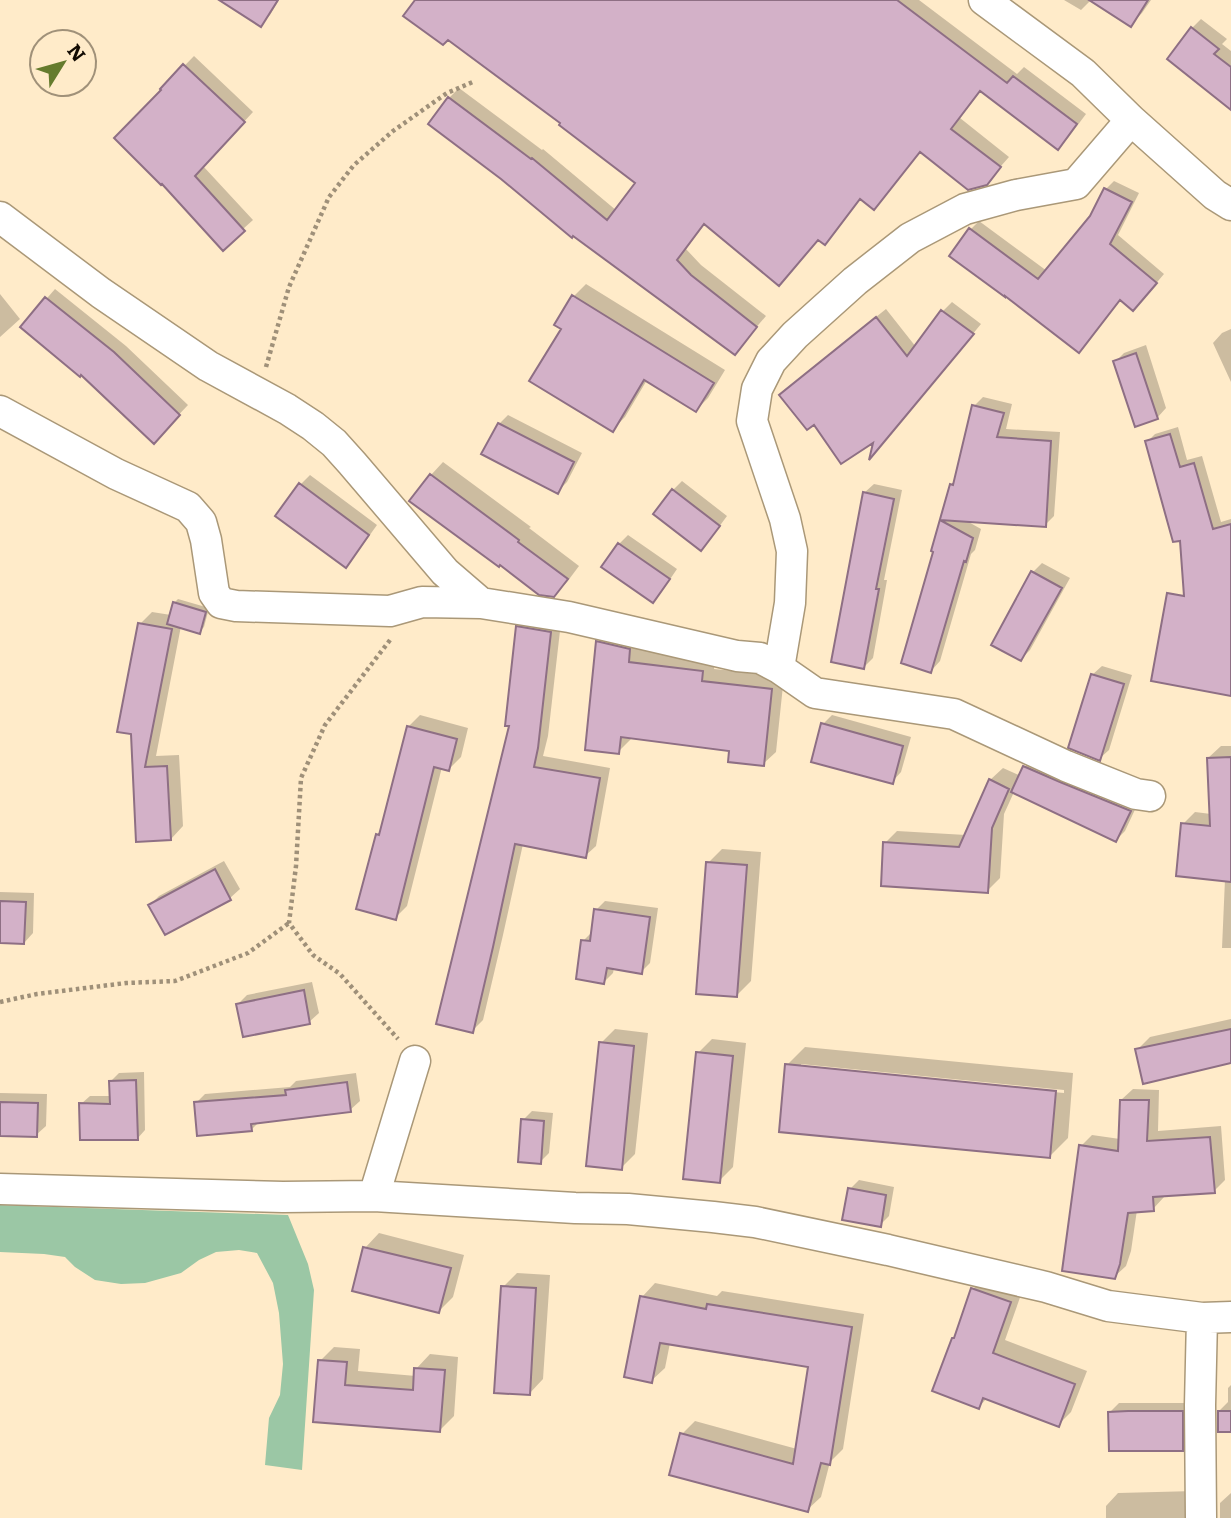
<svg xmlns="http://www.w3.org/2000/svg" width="1231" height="1518" font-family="Literata,serif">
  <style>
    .green { fill: #9bc7a5 }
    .shadow { fill: #0003; fill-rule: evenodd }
    .building { fill: #d3b1c8; stroke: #8e6f84; stroke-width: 2 }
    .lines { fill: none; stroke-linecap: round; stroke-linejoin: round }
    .minor-casing { stroke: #aa9878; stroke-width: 33 }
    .path { stroke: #9f9079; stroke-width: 4.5; stroke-dasharray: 3.5 3.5; stroke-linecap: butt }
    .minor { stroke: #fff; stroke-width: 30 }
  </style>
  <rect width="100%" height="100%" fill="#ffebc9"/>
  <!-- green -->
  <path class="green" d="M0 1205 288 1215 308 1264 314 1290 302 1470 265 1465 269 1418 280 1395 283 1364 279 1313 273 1283 257 1253 239 1250 216 1252 199 1260 181 1273 145 1283 121 1284 95 1280 75 1267 65 1257 44 1254 0 1252Z"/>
  <!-- shadow -->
  <path class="shadow" d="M223 0H279L270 15 261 24Z
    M417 0H919L1017 74 1024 67 1086 114 1068 138 1058 148 981 90 960 118 1009 157 986 183 921 151 883 198 874 208 861 198 835 233 825 243 819 238 705 223 686 249 701 265 766 316 735 352 449 98 459 88 542 150 543 149 617 211 637 183 563 123Z
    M1064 0H1091L1081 10Z
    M1092 0H1151L1142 13 1131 24Z
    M1201 19 1227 39 1222 44 1231 51V108L1192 28Z
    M194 56 253 112 203 166 253 220 243 229 162 181V89Z
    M1114 181 1139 193 1118 235 1164 274 1142 300 1121 299 1088 342 970 230 979 221 1047 271 1092 217 1106 189Z
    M586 284 725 370 708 398 696 410 647 380 625 417 612 430 563 328 574 296Z
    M55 289 126 346 188 405 154 441 81 373 22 327Z
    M0 294 20 319 0 337Z
    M952 302 981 324 878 449 875 439 814 422 781 395 790 386 886 309 916 347 943 311Z
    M1231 329V382L1213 343 1222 333Z
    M1146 345 1166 408 1157 418 1115 362 1124 353Z
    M983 397 1012 404 1006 429 1060 432 1054 516 1045 525 965 520 981 529 975 550 971 554 940 661 931 671 935 550H933L952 485 955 482 974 406Z
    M508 415 582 453 567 482 557 492 499 424Z
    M1178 427 1187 460 1202 456 1221 522 1231 519V560L1181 538 1147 442 1155 434Z
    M443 462 531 527 529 528 579 566 567 582 554 595 431 475Z
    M310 475 377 525 354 557 345 566 301 484Z
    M682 481 727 516 710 539 673 490Z
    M874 484 902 490 884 580H887L873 658 864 667V493Z
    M628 535 677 569 662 591 653 601 619 544Z
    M1042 563 1070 578 1030 650 1021 659 993 644 1033 572Z
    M178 599 209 608 204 627 199 632 181 626 156 756 179 755 183 826 171 839 138 840 140 624 152 612 171 615 174 603Z
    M528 617 561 622 548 736 543 756 610 768 596 846 585 856 523 844 503 935 483 1020 472 1031 511 725 517 627Z
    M611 629 642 637 641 650 715 659 714 669 784 676 776 752 763 764 731 749 631 736V739L618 752 598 642Z
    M1102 666 1132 675 1109 750 1099 759 1092 675Z
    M420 715 468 728 461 757 449 769 442 767 407 906 395 918 377 835 382 830 408 727Z
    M832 715 911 737 901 772 892 782 823 724Z
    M1221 746H1231V948H1222L1225 879 1183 824 1195 812 1211 814 1208 758Z
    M1034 757 1139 801 1125 831 1116 840 1014 792 1004 814 1000 878 987 891 885 843 897 831 966 835 990 780 1003 768 1021 776 1025 767Z
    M722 849 761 852 751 981 737 995 708 863Z
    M224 861 240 889 230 898 165 933 150 905 159 896Z
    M0 892 34 893 33 933 24 943 0 942Z
    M605 901 658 908 650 963 641 972 614 968 613 973 604 982 583 941 593 931 596 910Z
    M312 982 319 1013 309 1022 238 1004 247 995Z
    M1231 1019V1062L1137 1050 1150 1037Z
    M615 1029 648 1033 635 1154 621 1168 601 1043Z
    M712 1039 746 1043 733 1167 719 1181 698 1053Z
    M805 1047 1073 1073 1068 1138 1049 1157 787 1065ZM801 1064 1064 1090V1093L801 1068Z
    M144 1072 145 1130 137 1139 81 1104 90 1096H111V1081L119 1073Z
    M356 1073 360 1101 350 1110 259 1122 251 1130 196 1103 205 1094 290 1087 296 1081Z
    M1133 1089 1159 1090 1158 1131 1221 1126 1225 1180 1214 1191 1164 1194V1197L1153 1209 1137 1210 1131 1251 1126 1266 1114 1277 1081 1146 1092 1135 1120 1139 1121 1100Z
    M0 1093 47 1094 46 1126 36 1135 0 1134Z
    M532 1111 553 1113 549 1153 540 1162 523 1120Z
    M859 1180 894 1187 889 1216 880 1225 850 1189Z
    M379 1233 464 1255 453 1297 439 1311 365 1248Z
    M517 1273 550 1275 543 1379 529 1394 503 1287Z
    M986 1276 1023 1289 1005 1340 1087 1371 1071 1412 1058 1425 987 1398 979 1407 973 1289Z
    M655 1283 717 1296 722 1291 864 1314 843 1449 830 1462 821 1497 807 1510 682 1434 695 1421 797 1449 810 1366 670 1343 665 1368 651 1381 642 1297Z
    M334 1347 360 1349 358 1371 416 1376V1369L430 1354 458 1357 454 1416 440 1430 315 1421 320 1361Z
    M1231 1385V1430L1219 1411 1228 1402V1388Z
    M1119 1403H1191V1440L1182 1449 1110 1412Z
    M1195 1491 1201 1518H1106V1506L1118 1493Z
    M1231 1493V1518H1220V1503Z"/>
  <!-- building -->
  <path class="building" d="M219 0H278L261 27Z
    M415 0H897L1007 83 1013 76 1077 124 1058 150 980 91 951 129 1001 167 987 185 968 190 920 152 874 210 860 199 825 245 818 240 779 286 704 224 677 260 691 275 757 327 735 355 573 236 572 238 501 179 428 124 448 97 531 159 532 158 607 220 635 183 559 125 560 123 448 40 443 45 403 16Z
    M1089 0H1148L1131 27Z
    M1191 27 1219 49 1214 54 1231 67V110L1167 59Z
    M183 64 245 122 195 176 245 231 223 251 162 184 161 185 114 138 161 90 160 89Z
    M1104 188 1132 202 1110 244 1157 283 1133 311 1120 300 1079 353 1005 296V297L949 256 969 228 1038 279 1090 216Z
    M572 295 714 383 696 412 644 380 613 432 529 381 561 329 554 325Z
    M45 297 114 352 180 415 154 444 81 375 80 377 20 327Z
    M941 310 974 334 869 460 873 443 841 464 814 425 807 430 779 395 876 317 907 356Z
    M1136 353 1158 419 1135 427 1113 361Z
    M972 405 1004 413 997 437 1051 441 1046 527 940 520 973 538 966 562 964 561 931 673 901 663 933 552 931 551 950 484 953 485Z
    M498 423 574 462 558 494 481 454Z
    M1170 434 1180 467 1194 463 1213 529 1231 524V696L1151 681 1167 593 1184 596 1180 541 1173 542 1145 441Z
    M430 474 519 540 518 542 568 579 554 597 539 595 500 565 499 567 409 501Z
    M299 483 369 535 346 568 275 516Z
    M672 489 720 526 701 551 653 514Z
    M863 492 894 499 876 589H879L864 669 831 662Z
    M618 543 670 579 653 603 601 567Z
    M1031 571 1062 588 1021 661 991 645Z
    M173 602 206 612 200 634 167 624Z
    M138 623 172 629 145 767 167 766 171 840 136 842 131 734 117 732Z
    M516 626 551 632 538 748 534 767 600 778 586 858 515 844 493 947 473 1033 436 1024 509 726H505Z
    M596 641 630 649 629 662 703 671 702 681 772 689 764 766 728 762 729 751 621 737 619 754 585 750Z
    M1091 674 1124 684 1100 761 1068 748Z
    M821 723 903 746 893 784 811 762Z
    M407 726 457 739 449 771 434 767 396 920 356 909 376 834 379 835Z
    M1231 757V882L1176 876 1181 823 1210 826 1207 758Z
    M1023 766 1060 782 1131 811 1116 842 1011 792Z
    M989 779 1009 789 992 828 988 893 881 886 883 842 959 847Z
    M706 862 747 865 737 997 696 994Z
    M215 869 231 900 165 935 148 905Z
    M0 901 26 902 24 944 0 943Z
    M594 909 650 917 642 974 607 968 604 984 576 979 581 940 590 941Z
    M304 990 310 1024 243 1037 236 1004Z
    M1231 1029V1063L1143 1084 1135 1049Z
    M599 1042 634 1046 622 1170 586 1166Z
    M696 1052 733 1056 720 1183 683 1179Z
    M785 1064 1056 1091 1050 1158 779 1132Z
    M136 1080 138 1140H80L79 1103 110 1104 109 1081Z
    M347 1082 351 1112 251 1124 252 1131 197 1136 194 1102 286 1095 285 1090Z
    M1120 1100H1149L1147 1141 1210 1137 1215 1193 1153 1197 1154 1211 1128 1213 1120 1264 1115 1279 1062 1271 1079 1145 1118 1151Z
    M0 1102 38 1103 37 1137 0 1136Z
    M521 1119 544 1121 541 1164 518 1162Z
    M848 1188 886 1195 881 1227 842 1220Z
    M363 1247 451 1268 439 1313 352 1291Z
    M501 1286 536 1288 530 1395 494 1393Z
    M971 1288 1011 1302 993 1353 1075 1384 1059 1427 983 1398 979 1409 932 1391 952 1338H954Z
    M640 1296 706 1309 707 1304 852 1327 830 1465 821 1463 808 1512 669 1475 680 1433 793 1464 808 1367 660 1343 652 1383 624 1377Z
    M318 1360 347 1362 345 1385 413 1390 414 1368 445 1370 440 1432 313 1422Z
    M1128 1411H1183V1451H1109L1108 1412Z
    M1218 1411H1231V1432H1218Z"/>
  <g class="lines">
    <!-- minor casing -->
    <g class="minor-casing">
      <path id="minor" d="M984 0 1083 73 1131 120 1215 195 1231 205
        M0 217 101 293 208 366 287 409 313 426 334 443 352 463 445 572 481 603 569 617 737 656 760 658 779 668 815 693 954 714 1066 766 1136 794 1150 796
        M0 411 116 474 188 507 201 522 206 540 214 593 221 603 236 606 390 611 422 602 481 603
        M779 668 790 603 792 551 785 519 752 421 757 389 771 361 795 335 855 281 910 238 965 209 1016 195 1076 184 1131 120
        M0 1189 283 1197 374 1196 575 1208 628 1209 713 1217 755 1222 888 1250 1046 1287 1108 1306 1202 1318 1231 1317
        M374 1196 415 1061
        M1201 1518 1200 1405 1202 1318"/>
    </g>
    <!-- path -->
    <path class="path" d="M266 367 289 287 329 197 354 165 393 131 447 93 475 81
      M390 640 325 725 301 778 296 866 289 923 313 955 340 974 398 1039
      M0 1002 37 994 126 983 175 981 248 953 289 923"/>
    <!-- minor -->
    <use href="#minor" class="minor"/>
  </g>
  <!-- north arrow -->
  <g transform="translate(63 63) rotate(53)"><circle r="33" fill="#ffebc9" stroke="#a09179" stroke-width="2"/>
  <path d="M0-5L12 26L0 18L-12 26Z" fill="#657b2d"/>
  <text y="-10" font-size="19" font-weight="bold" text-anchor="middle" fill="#110a02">N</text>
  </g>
</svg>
